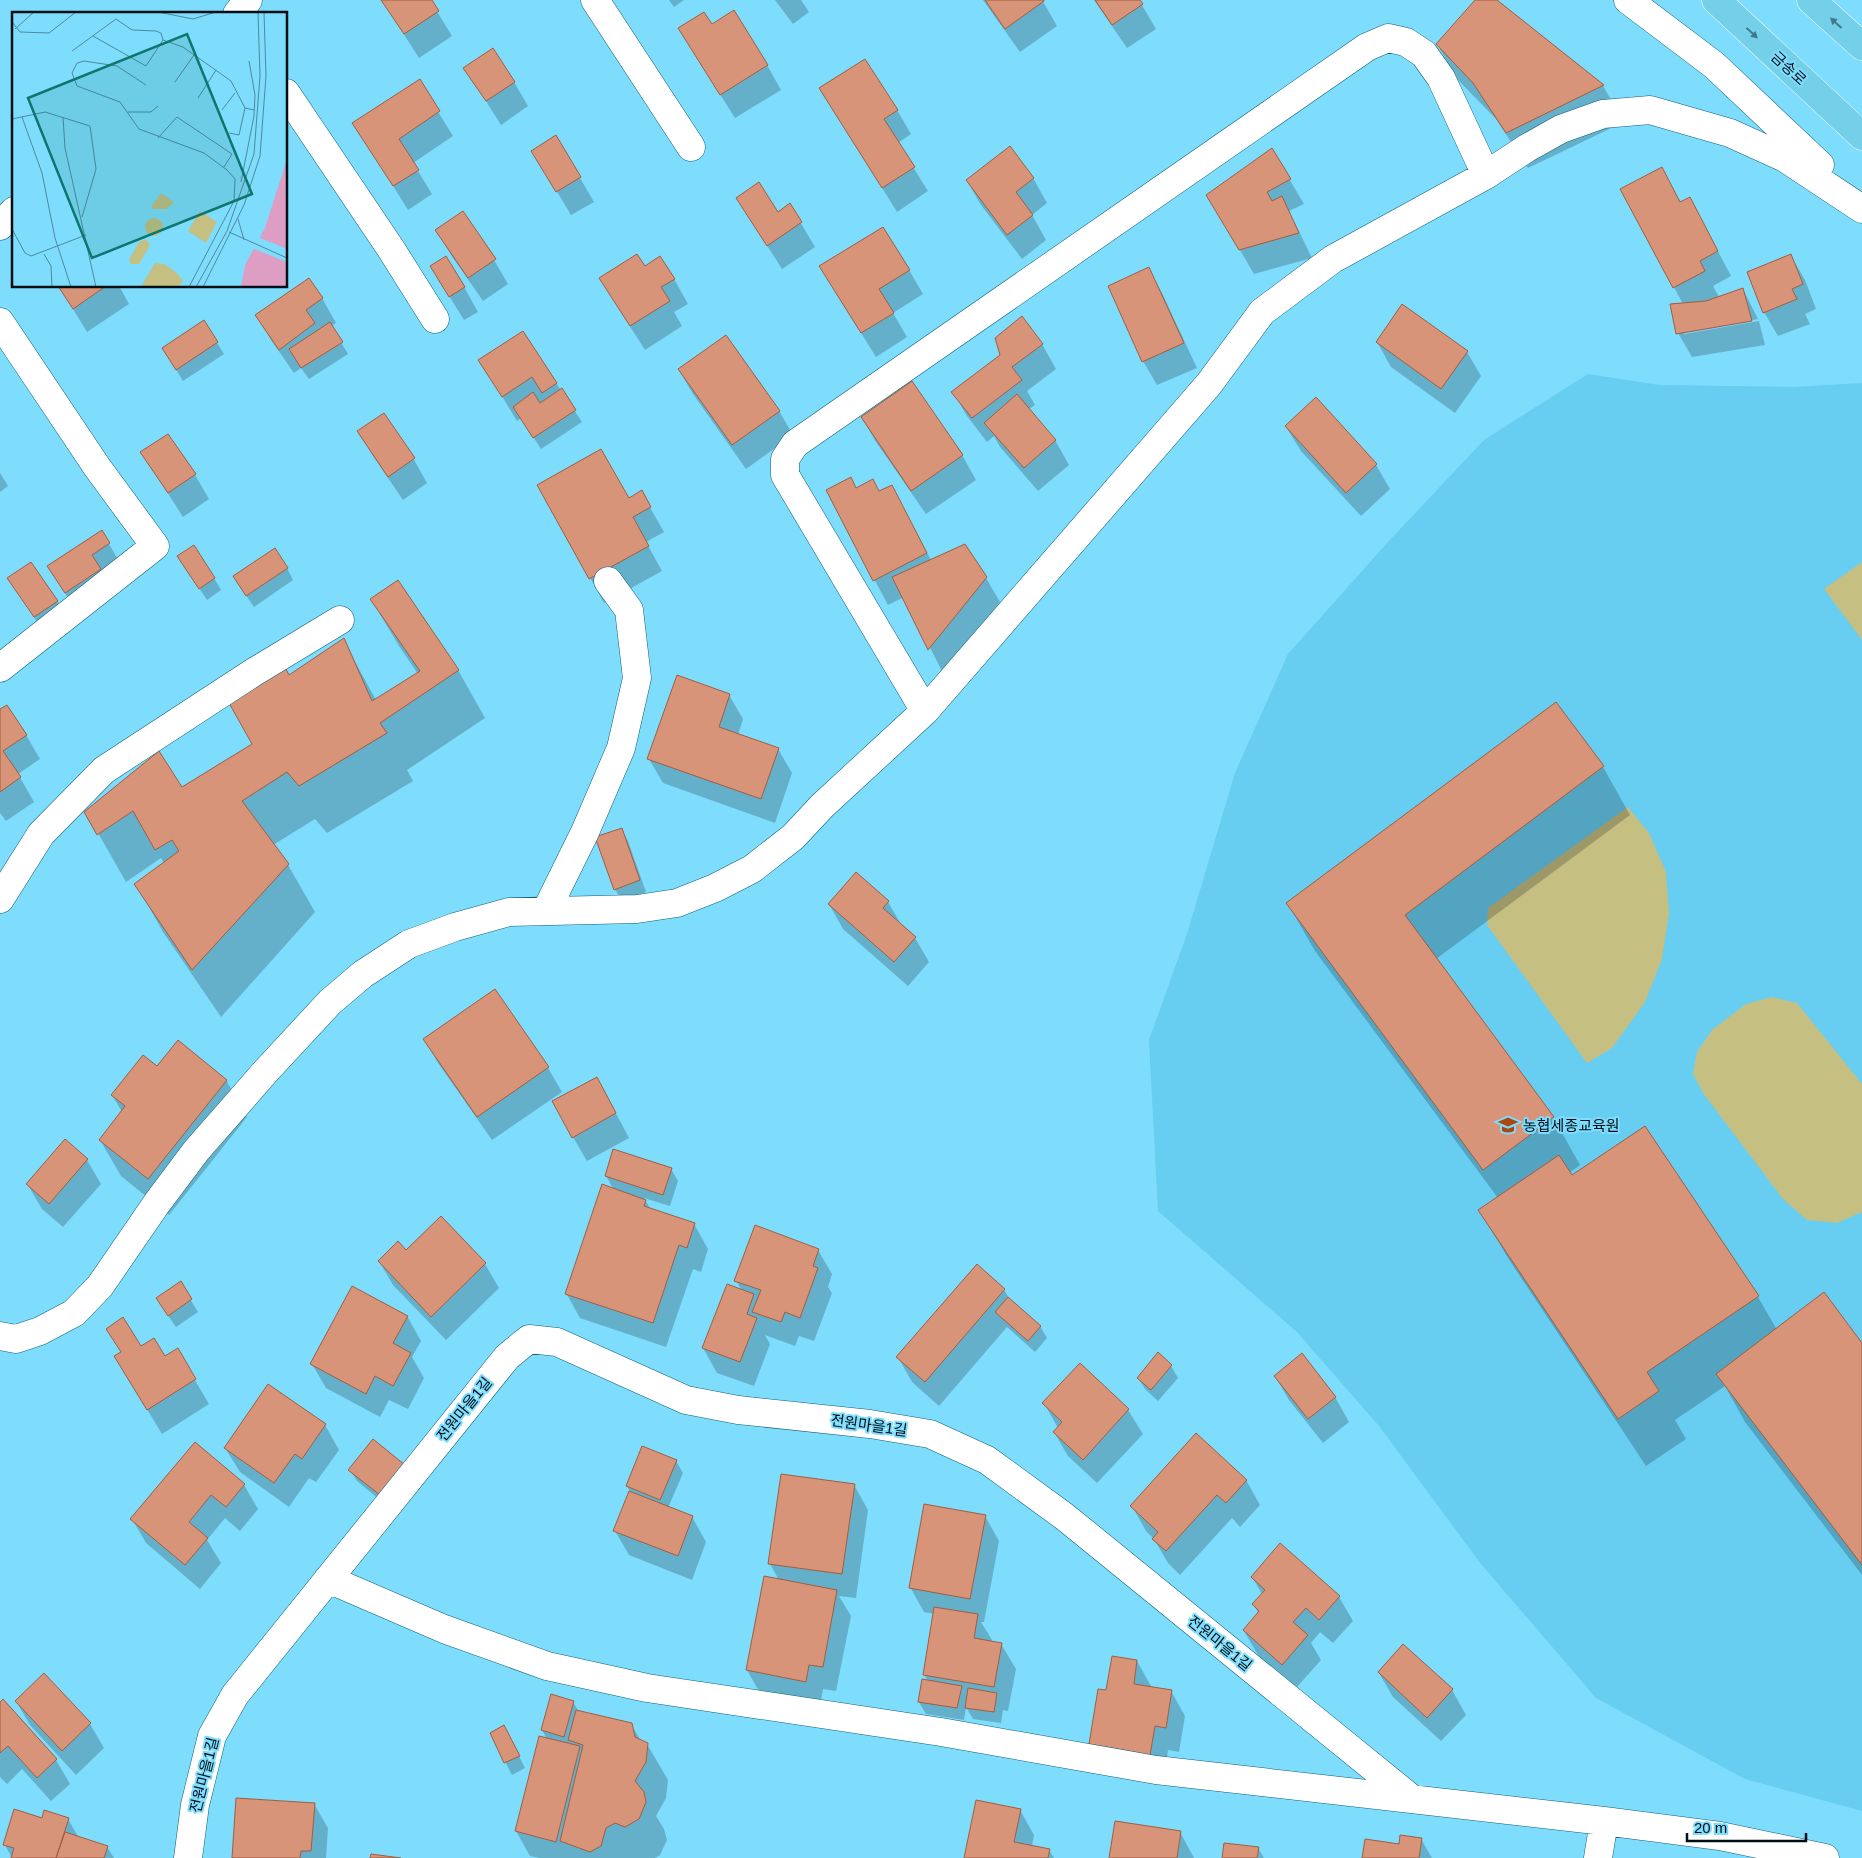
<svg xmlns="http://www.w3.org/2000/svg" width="1862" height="1858" font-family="Helvetica,'Noto Sans KR',sans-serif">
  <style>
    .built { fill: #67cdf1 }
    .green { fill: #c5bf82 }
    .shadow { fill: #0003 }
    .building { fill: #d79478; stroke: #a25d3f }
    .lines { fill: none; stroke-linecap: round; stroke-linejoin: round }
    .minor-casing { stroke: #106178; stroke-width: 29 }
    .major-casing { stroke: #fff; stroke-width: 29 }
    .minor { stroke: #fff; stroke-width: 28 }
    .major { stroke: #74d0e9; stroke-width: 28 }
    .oneway { fill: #40798a }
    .labels { text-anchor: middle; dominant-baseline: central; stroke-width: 4; stroke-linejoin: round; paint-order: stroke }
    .street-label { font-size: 15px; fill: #000e15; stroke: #7edcfd }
    .poi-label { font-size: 15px; fill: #000e15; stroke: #7edcfd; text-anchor: start }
    .inset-road { fill: none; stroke: #4c8aa0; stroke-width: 1 }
    .view { fill: #0f766e; fill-opacity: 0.15; stroke: #0f766e; stroke-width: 2.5 }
    .inset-edge { fill: none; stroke: #000e15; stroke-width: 2.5 }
  </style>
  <rect width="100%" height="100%" fill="#7edcfd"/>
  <!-- built -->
  <path class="built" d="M1588 374 1659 385 1793 387 1862 383V1811L1745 1779 1596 1698 1481 1564 1379 1426 1297 1332 1158 1211 1149 1040 1187 934 1235 773 1288 654 1388 542 1484 440Z"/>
  <!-- green -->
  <path class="green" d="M1862 562V640L1824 589Z
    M1628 807 1649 833 1666 872 1669 913 1662 959 1645 1002 1612 1048 1587 1063 1487 925 1488 908Z
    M1772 997 1797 1003 1862 1084V1212L1837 1223 1807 1220 1783 1199 1703 1093 1693 1074 1697 1052 1712 1030 1746 1004Z"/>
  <!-- shadow -->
  <path class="shadow" d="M382 0H430L452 36 419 58Z
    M669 0H684L674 7Z
    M775 0H801L809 12 793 24Z
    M983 0H1042L1057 26 1020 52Z
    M1094 0H1139L1156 29 1127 48Z
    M1477 0H1495L1603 86 1624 122 1528 168 1496 119 1458 80 1437 44Z
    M711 26 767 65 781 90 735 118 694 53Z
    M465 68 514 82 528 106 501 125Z
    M419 81 453 136 413 163 432 194 408 210 354 123Z
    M821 89 897 110 911 134 898 143 928 191 897 212Z
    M556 137 594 202 571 215 547 175Z
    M1272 150 1304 204 1289 211 1312 258 1254 274 1222 219Z
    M1661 169 1681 203 1703 223 1731 276 1713 286 1719 297 1743 289 1758 319 1684 331V334L1759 321 1765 345 1692 357 1678 333 1683 304 1622 190Z
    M1033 178 1047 203 1032 215 1046 240 1022 259 981 205 967 181Z
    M737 198 777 213 790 205 815 247 782 269Z
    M437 230 494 260 508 284 483 301 451 255Z
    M1791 256 1805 280 1816 309 1805 314 1810 324 1778 336 1764 312Z
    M644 268 674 279 688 304 674 312 682 326 645 350 615 303Z
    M1148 268 1162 293 1197 368 1157 385 1143 361Z
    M909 270 923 294 893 313 907 337 876 357 835 291Z
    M59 286H119L129 304 87 332Z
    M464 287 478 312 464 320 446 291Z
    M322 298 336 323 331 326 348 354 309 379 301 368 294 373 271 340 257 316Z
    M204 322 224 354 183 381 170 360Z
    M1377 342 1467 352 1481 376 1455 413 1391 367Z
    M1042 344 1056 369 1027 391 1035 405 1029 409 1055 440 1069 465 1038 491 1000 447 994 436 987 442 967 416 953 392Z
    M480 360 556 383 582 422 541 449 521 418 517 421Z
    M679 370 779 411 793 435 746 469 693 394Z
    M862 418 962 455 976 480 926 514 876 442Z
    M1286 427 1376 465 1390 489 1361 516 1301 451Z
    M359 432 413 458 427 483 403 500 373 456Z
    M167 435 195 475 209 499 183 517 142 453Z
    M0 473 8 486 0 492Z
    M539 485 629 499 641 492 664 532 646 542 662 571 604 603Z
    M856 489 880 493 905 511 931 560 986 578 1000 602 943 673 904 597 888 605 827 491Z
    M109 544 123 568 80 617 48 566Z
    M186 568 214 578 221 590 207 600Z
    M287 568 293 580 254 607 241 588Z
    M9 579 57 601 63 613 41 628Z
    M371 599 458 670 485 718 407 770 413 781 327 833 315 819 273 845 288 865 315 912 221 1017 163 932 136 884 164 863 161 858 126 882 86 812 181 789 254 744 289 676 343 640 376 700 418 674 399 646Z
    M729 695 743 719 738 735 778 749 792 773 775 823 663 783 649 759Z
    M1556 704 1603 767 1630 815 1436 959 1553 1117 1580 1165 1569 1173 1572 1177 1645 1128 1758 1297 1777 1330 1862 1345V1575L1745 1422 1725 1386 1675 1420 1686 1439 1646 1466 1508 1258 1480 1211 1498 1198 1315 951 1288 904Z
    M0 711 26 735 40 759 18 774 34 802 6 821 0 813Z
    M621 829 628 841 646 892 622 901 615 889Z
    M888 902 902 926 915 938 929 962 908 986 843 929 829 904Z
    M494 991 548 1068 562 1092 492 1140 438 1063 424 1039Z
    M157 1068 226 1080 247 1117 169 1215 121 1176 100 1140 122 1112 112 1095Z
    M610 1102 629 1138 587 1161 573 1137Z
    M87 1160 101 1184 63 1227 42 1209 28 1185Z
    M671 1169 678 1181 670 1206 644 1198 651 1210 694 1224 708 1249 701 1272 693 1269 666 1347 580 1318 566 1293 614 1190 606 1176Z
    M441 1218 485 1264 499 1288 446 1340 393 1285 379 1261 406 1252Z
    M818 1250 832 1274 828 1287 832 1293 814 1341 799 1336 795 1346 765 1335 770 1344 754 1386 717 1373 703 1348 742 1291 736 1280Z
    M977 1266 1004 1290 1011 1301 1040 1326 1047 1338 1035 1352 1007 1327 939 1406 912 1382 898 1357Z
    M180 1283 198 1312 176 1327 164 1310Z
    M407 1316 421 1341 412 1357 424 1378 408 1409 389 1400 380 1417 326 1388 312 1364Z
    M108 1329 165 1358 177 1350 209 1404 162 1434 130 1381 122 1353Z
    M1080 1364 1128 1410 1143 1434 1097 1483 1068 1456 1054 1432 1058 1428 1044 1403Z
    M1171 1366 1178 1378 1158 1401 1145 1389 1138 1378Z
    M1275 1376 1335 1397 1349 1422 1323 1443 1289 1400Z
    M325 1425 339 1450 316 1482 309 1478 289 1507 240 1472 225 1448Z
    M374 1441 387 1506 357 1481 350 1470Z
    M676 1461 683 1473 668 1508 692 1517 706 1542 692 1580 629 1555 615 1531 630 1492 627 1486Z
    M1246 1480 1260 1505 1240 1527 1232 1518 1180 1575 1168 1563 1154 1539 1146 1531 1132 1506Z
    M244 1485 258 1509 240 1531 225 1518 207 1540 221 1563 200 1589 146 1543 132 1519Z
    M854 1485 868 1510 856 1598 839 1596 851 1616 836 1691 823 1689 820 1706 761 1695 747 1670 779 1580 770 1564Z
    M985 1516 999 1541 984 1622H981L992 1640 991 1642 1001 1644 1016 1669 1008 1711 1003 1710 1001 1723 973 1719 966 1707 964 1720 926 1714 919 1702 928 1681 924 1674 935 1614 924 1612 910 1587Z
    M1252 1577 1339 1597 1353 1621 1333 1643 1320 1632 1311 1643 1321 1660 1296 1688 1258 1655 1244 1631 1259 1614 1253 1604 1262 1594Z
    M1137 1661 1151 1686 1150 1688 1171 1691 1185 1716 1179 1752 1168 1750 1164 1779 1104 1768 1090 1744 1107 1692Z
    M1379 1673 1452 1690 1466 1715 1441 1741 1393 1697Z
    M44 1675 90 1724 104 1748 76 1775 30 1725 16 1701Z
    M573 1702 579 1712 631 1724 641 1741 647 1744 668 1780 666 1798 656 1816 664 1829 667 1840 660 1855 655 1858H540L530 1856 516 1831 547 1739 542 1730Z
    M0 1704 56 1760 70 1784 51 1801 22 1769 7 1784 0 1777Z
    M491 1734 510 1739 525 1768 512 1775Z
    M314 1804 328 1828 326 1858H233Z
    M1020 1810 1034 1835 1032 1846 1049 1850 1054 1858H965Z
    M68 1819 79 1838 107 1847 114 1858H12L5 1845 43 1820Z
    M1180 1832 1194 1858H1110Z
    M1421 1839 1432 1858H1364L1401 1845Z
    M1258 1848 1264 1858H1224Z"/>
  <!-- building -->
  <path class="building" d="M381 0H432L439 11 404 34Z
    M985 0H1044V1L1005 29Z
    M1095 0H1140L1143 4 1112 25Z
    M1475 0H1497L1604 85 1506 133 1473 83 1436 44Z
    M734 10 768 65 720 95 678 28 704 12 712 24Z
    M493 48 515 82 486 101 463 68Z
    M865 59 898 110 884 119 915 167 882 188 819 88Z
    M420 79 440 111 399 139 419 170 393 186 352 123Z
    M556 135 581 177 556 192 531 151Z
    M1010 146 1034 178 1016 192 1033 215 1007 235 966 180Z
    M1272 148 1291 179 1267 192 1272 201 1282 196 1299 233 1239 250 1206 195Z
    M1662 167 1680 202 1690 197 1718 251 1700 261 1705 271 1673 288 1620 189Z
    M759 182 778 212 790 203 802 222 767 246 736 198Z
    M463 211 496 259 468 278 435 230Z
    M883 227 910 270 879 289 894 313 861 333 819 266Z
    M637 254 645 266 660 256 675 279 661 287 670 301 630 326 599 278Z
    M1791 254 1803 284 1792 289 1797 299 1763 313 1747 272Z
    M446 256 465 287 449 297 430 266Z
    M1149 267 1184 343 1142 362 1108 286Z
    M309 278 323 298 306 310 315 323 279 350 255 315Z
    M58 286H106L73 309Z
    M1743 288 1752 321 1676 334 1670 304 1706 301Z
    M1402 304 1468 351 1441 389 1376 342Z
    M1022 316 1043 344 1012 367 1022 380 972 418 951 392 1000 355 995 338Z
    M204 320 218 342 176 370 162 348Z
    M330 322 343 342 301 368 289 349Z
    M523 331 557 383 542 393 532 377 502 397 478 360Z
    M726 335 780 411 732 445 678 369Z
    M912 381 963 455 911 491 861 417Z
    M562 388 576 410 533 438 513 407 533 392 540 403Z
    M1017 394 1056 440 1024 468 984 423Z
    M1316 397 1377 464 1346 493 1285 426Z
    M384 413 415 458 388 477 357 431Z
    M168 434 196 474 168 493 140 452Z
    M601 449 629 498 642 490 651 507 633 517 649 546 589 579 537 485Z
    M851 477 856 488 873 479 879 491 892 485 927 553 873 581 826 490Z
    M102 530 110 543 92 555 101 569 65 593 47 566Z
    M965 544 987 577 928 650 892 577Z
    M194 545 215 578 199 589 177 556Z
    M275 548 288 568 246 596 233 576Z
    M31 562 58 601 34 617 7 578Z
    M398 580 459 670 380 723 387 733 299 786 287 772 242 801 289 864 192 970 134 884 179 851 172 840 155 850 133 811 97 835 84 812 159 751 182 787 252 744 229 703 284 665 289 675 344 638 372 701 420 671 370 599Z
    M677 675 730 694 719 727 779 748 761 799 647 759Z
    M1556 702 1604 766 1405 915 1554 1117 1483 1170 1286 903Z
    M7 705 27 735 3 751 21 777 0 792V709Z
    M622 828 640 880 614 890 595 837Z
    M856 872 889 901 883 908 916 937 894 962 828 904Z
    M495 989 549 1067 477 1117 423 1039Z
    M178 1040 227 1080 148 1179 99 1140 125 1106 111 1095 143 1055 157 1066Z
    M597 1077 616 1113 572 1138 552 1101Z
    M1645 1126 1759 1296 1647 1372 1659 1391 1618 1419 1478 1210 1559 1155 1572 1175Z
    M65 1139 88 1159 49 1204 26 1184Z
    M613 1149 672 1168 663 1195 605 1176Z
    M602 1184 646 1200 644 1206 695 1223 687 1248 679 1245 653 1323 565 1294Z
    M441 1216 486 1263 431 1317 378 1261 398 1241 406 1250Z
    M755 1225 819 1249 813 1266 818 1268 800 1318 785 1312 781 1322 752 1312 761 1290 734 1281Z
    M977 1264 1005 1289 925 1382 896 1357Z
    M181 1281 192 1299 168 1316 156 1298Z
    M727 1284 754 1294 747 1314 757 1318 740 1362 702 1348Z
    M352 1286 408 1316 393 1343 411 1353 393 1386 375 1376 366 1394 310 1364Z
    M1824 1292 1862 1343V1565L1716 1374Z
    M1008 1297 1041 1326 1028 1341 995 1312Z
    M123 1317 141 1346 154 1338 165 1356 178 1348 196 1379 147 1410 114 1356 121 1352 106 1329Z
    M1158 1352 1172 1365 1151 1390 1137 1378Z
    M1302 1353 1336 1397 1308 1419 1274 1376Z
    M1080 1363 1129 1409 1083 1460 1053 1432 1062 1422 1042 1403Z
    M268 1384 326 1424 302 1459 295 1454 274 1483 224 1448Z
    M1196 1433 1247 1480 1226 1503 1217 1495 1166 1551 1152 1539 1158 1532 1130 1506Z
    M373 1439 405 1465 380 1495 348 1470Z
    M195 1442 245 1484 226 1507 211 1495 189 1522 208 1538 185 1565 130 1519Z
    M642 1446 677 1460 660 1500 626 1486Z
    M781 1474 855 1484 842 1574 768 1564Z
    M629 1491 693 1516 678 1556 613 1531Z
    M924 1504 986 1515 970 1599 909 1588Z
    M1280 1543 1340 1596 1319 1620 1306 1608 1293 1622 1308 1635 1282 1665 1243 1630 1259 1611 1252 1604 1265 1590 1251 1577Z
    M764 1576 837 1590 823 1667 809 1665 806 1682 746 1670Z
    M934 1607 978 1614 974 1638 1002 1643 994 1687 923 1675Z
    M1403 1644 1453 1689 1427 1718 1378 1672Z
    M1112 1656 1137 1660 1134 1684 1172 1690 1166 1728 1155 1726 1150 1755 1089 1744 1098 1689 1106 1690Z
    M44 1673 91 1723 62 1751 15 1701Z
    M922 1679 962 1686 957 1708 918 1702Z
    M968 1688 997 1693 994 1712 965 1708Z
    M551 1694 574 1701 564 1737 541 1730Z
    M3 1699 57 1759 37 1778 8 1746 0 1753V1702Z
    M576 1710 632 1723 635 1737 648 1743 646 1762 635 1781 644 1792 646 1802 639 1819 625 1827 615 1823 606 1828 601 1846 590 1852 560 1841 583 1745 568 1740Z
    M504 1725 520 1756 504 1763 490 1733Z
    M539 1736 580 1746 556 1842 515 1831Z
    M236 1798 315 1803 311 1851H301L300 1858H232Z
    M976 1800 1021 1809 1014 1842 1050 1849 1048 1858H964Z
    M14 1809 42 1818 44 1810 69 1818 56 1858H11L14 1848 3 1845Z
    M1115 1821 1181 1831 1177 1858H1109Z
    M65 1832 108 1846 104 1858H56Z
    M1400 1835 1422 1838 1419 1858H1362L1365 1839 1399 1844Z
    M1224 1843 1259 1847 1257 1858H1222Z
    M371 1854 401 1858H370Z"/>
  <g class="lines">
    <!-- minor casing -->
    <g class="minor-casing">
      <path id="minor" d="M595 0 691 147
        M1628 0 1714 65 1820 165
        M237 14 248 0
        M286 93 391 249 435 319
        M0 226 14 211
        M0 322 97 467 155 546 0 668
        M925 711 785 475V459L795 444 1367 47 1388 38 1406 42 1424 54 1441 78 1486 175
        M0 899 41 834 104 770 254 672 340 620
        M546 911 585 832 621 748 637 678 629 610 608 581
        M0 1336 16 1339 40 1331 74 1313 100 1286 157 1203 196 1151 266 1071 330 1002 363 974 409 944 455 927 509 912 637 909 677 903 715 888 752 869 793 837 822 806 925 711 1209 384 1262 312 1333 259 1486 175 1527 148 1561 129 1603 114 1650 110 1730 133 1785 158 1862 209
        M328 1579 444 1629 547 1666 647 1688 941 1732 1156 1770 1604 1821 1720 1836 1825 1858
        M188 1858 195 1805 212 1736 235 1695 507 1357 529 1339 557 1342 686 1400 738 1410 870 1424 930 1434 987 1460 1065 1517 1412 1799
        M1598 1858 1604 1821"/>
    </g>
    <!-- major casing -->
    <g class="major-casing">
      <path id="major" d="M1716 0 1862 136
        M1811 0 1862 46"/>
    </g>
    <!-- minor -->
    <use href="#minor" class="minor"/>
    <!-- major -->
    <use href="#major" class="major"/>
  </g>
  <!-- one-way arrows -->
  <defs><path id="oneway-solid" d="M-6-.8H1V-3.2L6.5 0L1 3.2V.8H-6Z" transform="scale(1.25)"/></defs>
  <g class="oneway">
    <use href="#oneway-solid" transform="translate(1836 23) rotate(-138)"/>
    <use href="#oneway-solid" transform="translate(1752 33) rotate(43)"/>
  </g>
  <!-- icons -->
  <defs>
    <g id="school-bare" transform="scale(1.5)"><path d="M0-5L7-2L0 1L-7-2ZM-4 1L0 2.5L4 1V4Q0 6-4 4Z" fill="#aa4712" stroke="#7edcfd" stroke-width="2.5" paint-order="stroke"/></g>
  </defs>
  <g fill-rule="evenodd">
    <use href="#school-bare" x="1508" y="1125"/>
  </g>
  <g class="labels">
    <!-- street labels -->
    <g class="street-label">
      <text transform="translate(1789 68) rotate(43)">금송로</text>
      <text transform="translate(464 1409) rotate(-51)">전원마을1길</text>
      <text transform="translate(869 1425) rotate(8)">전원마을1길</text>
      <text transform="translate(1220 1643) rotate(39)">전원마을1길</text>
      <text transform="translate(204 1775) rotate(-76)">전원마을1길</text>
    </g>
    <!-- poi labels -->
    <g class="poi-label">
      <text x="1523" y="1125">농협세종교육원</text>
    </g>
  </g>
  <!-- overview -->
  <g transform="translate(12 12)">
    <rect width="275" height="275" fill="#7edcfd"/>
    <path d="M149 181 162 190 155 197H141L139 195ZM188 199 205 210 194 231 176 219ZM133 215a9 9 0 1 1 18 0a9 9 0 1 1-18 0ZM134 227 138 233 127 252H119L117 248 127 230ZM143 251 152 252 165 261 171 269 167 275H129Z" fill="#c5bf82"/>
    <path d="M275 147V275H229L233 253 253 216Z" fill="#de9dc3"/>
    <path d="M246 225 275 237V250L240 236Z" fill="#7edcfd"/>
    <path class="inset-road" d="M146 0 181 7 204 0M0 10 8 20 37 21 64 0M3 17 22 0M81 24 134 54 151 28M60 39 104 7 120 18 144 19 149 21 151 28 171 35 219 69 233 96 242 98M163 70 182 43M134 73 105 54 72 49 65 51 60 61 65 74 108 90 127 117 192 141 215 158 223 167 222 190M186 86 204 58M210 98 223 81M116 100H139L146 94M10 105 30 161 43 226 59 275M51 105 53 136 84 275M0 107 33 100 78 114 84 157 70 205M217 121 227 123 233 96M146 126 165 105 220 142 212 155M229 170 242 104 243 83 237 49M226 207 232 228M0 217 13 241 19 244 74 223M217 220 275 246M32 242 39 254 40 275M177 275 222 189M184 275 215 219 242 142 248 64 246 0M191 275 232 193 248 144 254 64 252 0"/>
    <path class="view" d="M175 22 240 182 80 246 16 86Z"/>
    <rect width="275" height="275" class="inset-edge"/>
  </g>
  <!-- scale -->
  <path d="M1687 1833v8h119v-8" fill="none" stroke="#000e15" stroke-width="2.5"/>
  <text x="1694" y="1833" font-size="15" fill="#000e15" stroke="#7edcfd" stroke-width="4" paint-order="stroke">20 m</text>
</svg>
